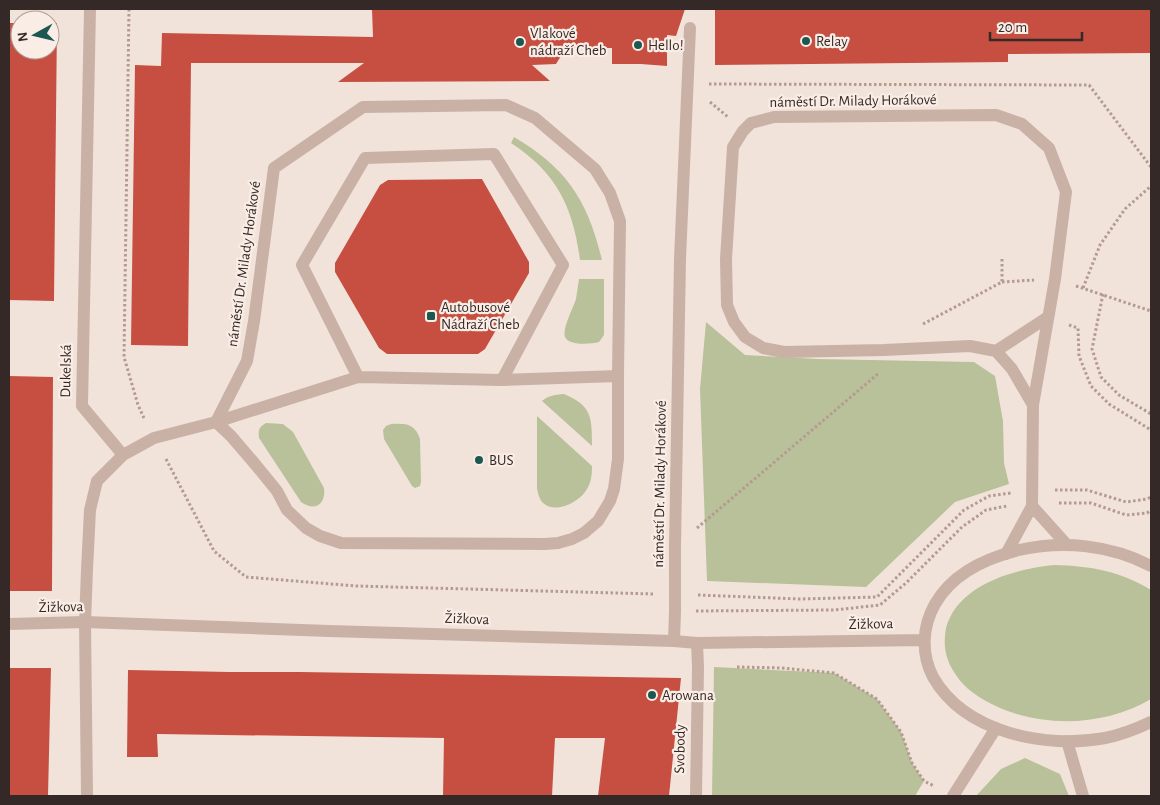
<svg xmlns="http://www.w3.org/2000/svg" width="1160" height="805" font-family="'Alegreya Sans',sans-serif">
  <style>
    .green { fill: #b9c19a }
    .building { fill: #c74f42 }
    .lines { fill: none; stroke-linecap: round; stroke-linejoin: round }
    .path { stroke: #b59a90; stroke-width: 3; stroke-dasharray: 2.5 2.5; stroke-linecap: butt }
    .service { stroke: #cab1a5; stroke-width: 12 }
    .pedestrian { stroke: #cab1a5; stroke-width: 12 }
    .minor { stroke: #cab1a5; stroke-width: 12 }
    .tertiary { stroke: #cab1a5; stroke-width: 12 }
    .poi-dot { fill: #1c5752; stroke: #f9ede6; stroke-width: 2 }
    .labels { text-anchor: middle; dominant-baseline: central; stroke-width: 4.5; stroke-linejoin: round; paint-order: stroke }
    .poi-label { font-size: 15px; fill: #352927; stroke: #f9ede6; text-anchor: start }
    .street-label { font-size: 15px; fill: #352927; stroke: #f9ede6 }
  </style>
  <rect width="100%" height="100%" fill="#f2e3da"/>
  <!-- green -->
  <path class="green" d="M514 137C567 168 588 201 602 260H580C573 207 557 173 511 143Z
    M579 279H604V335L599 342C591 344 569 346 565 337 562 329 573 308 576 299 577 292 578 286 579 279Z
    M706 322 745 355 818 359 974 362 995 376 1003 421 1004 463 1009 484 955 502 866 587 707 581 700 389Z
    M564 394C592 406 592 417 592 446L542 401C549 395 555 395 564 394Z
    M537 416 592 466C592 476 591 484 585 492 577 503 555 514 543 503 539 499 538 493 537 488Z
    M266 423 283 424 293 432 324 488C326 504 315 512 301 502L259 438C258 430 259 427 266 423Z
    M391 424C405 423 415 423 420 439L421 482 420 486 415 488 412 486 384 439 383 430 386 426Z
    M1054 565C1091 566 1120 571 1151 590V699C1102 728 1034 729 984 700 972 693 961 684 954 672 945 658 943 644 946 628 958 584 1015 569 1054 565Z
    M714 667 834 673 877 699 901 732 912 763 924 781 915 796H712Z
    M1025 758 1060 774 1069 796H976L1001 769Z"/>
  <!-- building -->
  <path class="building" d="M372 9H685L676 36 667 35V66L641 64H612V48H566L556 64 532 65 550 81 338 82 364 63H191L188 346 131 345 135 65 161 66 162 33 373 37Z
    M715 9H1151V53L1008 54V62L715 65Z
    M9 23H20V50H50V23H57L54 301 9 300Z
    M482 179 529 262V273L485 349 478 354H387L379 348 335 272V263L380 185 388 180Z
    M9 376 53 377 52 591H9Z
    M9 668H51L48 796H9Z
    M128 670 230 672H300L681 678 669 796H598L605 738H555L552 796H443L444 738 157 734 158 757H127Z"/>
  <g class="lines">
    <!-- path -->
    <path class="path" d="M129 9 124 357 138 405 144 418
      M709 84 1089 85 1151 167
      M710 102 728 117
      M1002 282 1034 280
      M1076 286 1151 311
      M1083 288 1100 245 1125 209 1151 186
      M1103 294 1092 349 1101 377 1119 395 1151 414
      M923 324 1002 282V257
      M1069 325 1078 328 1079 356 1091 386 1109 404 1151 430
      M166 459 214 551 246 577 356 586 654 594
      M1055 490H1087L1126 502 1147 499 1151 497
      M1059 503H1091L1126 515 1147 513 1151 510
      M697 528 879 373
      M698 595 800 599 877 597 964 510 989 496 1011 493
      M696 611 834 610 880 605 906 583 962 527 986 510 1007 506
      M737 667 782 668 834 673 877 699 901 732 912 763 924 781 934 786"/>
    <!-- service -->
    <path class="service" d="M996 351 1048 317
      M1032 506 1067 545
      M1006 554 1032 506 1033 405 1055 279 1066 192 1049 148 1022 124 996 115 774 117 751 123 743 131 733 147 726 259 727 305 734 322 745 337 763 348 784 352 884 350 970 346 996 351 1012 369 1033 405"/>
    <!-- pedestrian -->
    <path class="pedestrian" d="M674 641 675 611V546L680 259 690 28"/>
    <!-- minor -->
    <path class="minor" d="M90 9 82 406 123 455
      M506 105 535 118 595 169 610 193 620 221 618 376V459L614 489 610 501 598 521 584 533 572 539 558 543 545 544 341 543 320 536 306 528 287 510 277 491 255 464 231 436 216 422 247 361 254 321 274 168 363 107Z
      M358 377 302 265 365 158 494 154 563 265 502 380
      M1067 741 1083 796
      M87 796 85 622 87 570 90 510 97 481 123 455 154 438 216 422 358 377 502 380 618 376
      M696 796 698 667 697 643
      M953 796 996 728"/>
    <!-- tertiary -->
    <path class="tertiary" d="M1151 566C1111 545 1063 540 1019 550 986 558 952 574 935 604 922 627 921 654 933 677 965 733 1046 749 1105 738 1121 735 1136 729 1151 722
      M9 624 85 622 329 631 674 641 697 643 924 640"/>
  </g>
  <!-- markers -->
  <g class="poi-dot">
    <circle cx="806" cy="41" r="5"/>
    <circle cx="520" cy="42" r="5"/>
    <circle cx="638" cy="45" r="5"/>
    <rect x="426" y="311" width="10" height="10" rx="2.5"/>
    <circle cx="479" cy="460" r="5"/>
    <circle cx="652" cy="695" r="5"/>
  </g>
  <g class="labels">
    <!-- poi labels -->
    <g class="poi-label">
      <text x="530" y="33">Vlakové<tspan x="530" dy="17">nádraží Cheb</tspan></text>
      <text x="816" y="41">Relay</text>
      <text x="648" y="45">Hello!</text>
      <text x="441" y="307">Autobusové<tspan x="441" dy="17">Nádraží Cheb</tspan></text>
      <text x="489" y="460">BUS</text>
      <text x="662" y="695">Arowana</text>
    </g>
    <!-- street labels -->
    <g class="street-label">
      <text transform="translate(853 101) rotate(-1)">náměstí Dr. Milady Horákové</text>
      <text transform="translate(244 264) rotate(-82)">náměstí Dr. Milady Horákové</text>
      <text transform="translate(66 371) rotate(-89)">Dukelská</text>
      <text transform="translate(660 484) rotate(-89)">náměstí Dr. Milady Horákové</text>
      <text transform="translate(61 607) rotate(-1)">Žižkova</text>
      <text transform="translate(467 619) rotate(2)">Žižkova</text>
      <text transform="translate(871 624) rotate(-1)">Žižkova</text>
      <text transform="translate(680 749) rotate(-89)">Svobody</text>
    </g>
  </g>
  <!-- border -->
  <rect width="1160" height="805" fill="none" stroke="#352927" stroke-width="20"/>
  <!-- north arrow -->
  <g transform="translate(35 35) rotate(262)"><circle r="24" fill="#f9ede6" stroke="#ab9f9a"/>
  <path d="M0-4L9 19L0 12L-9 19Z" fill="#1c5752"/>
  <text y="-8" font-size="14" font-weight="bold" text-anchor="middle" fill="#352927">N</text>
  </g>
  <!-- scale -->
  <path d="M990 32v8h92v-8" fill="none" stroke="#352927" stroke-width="2.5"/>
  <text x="998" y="32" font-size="15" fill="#352927" stroke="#f9ede6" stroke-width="4" paint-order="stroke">20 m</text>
</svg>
